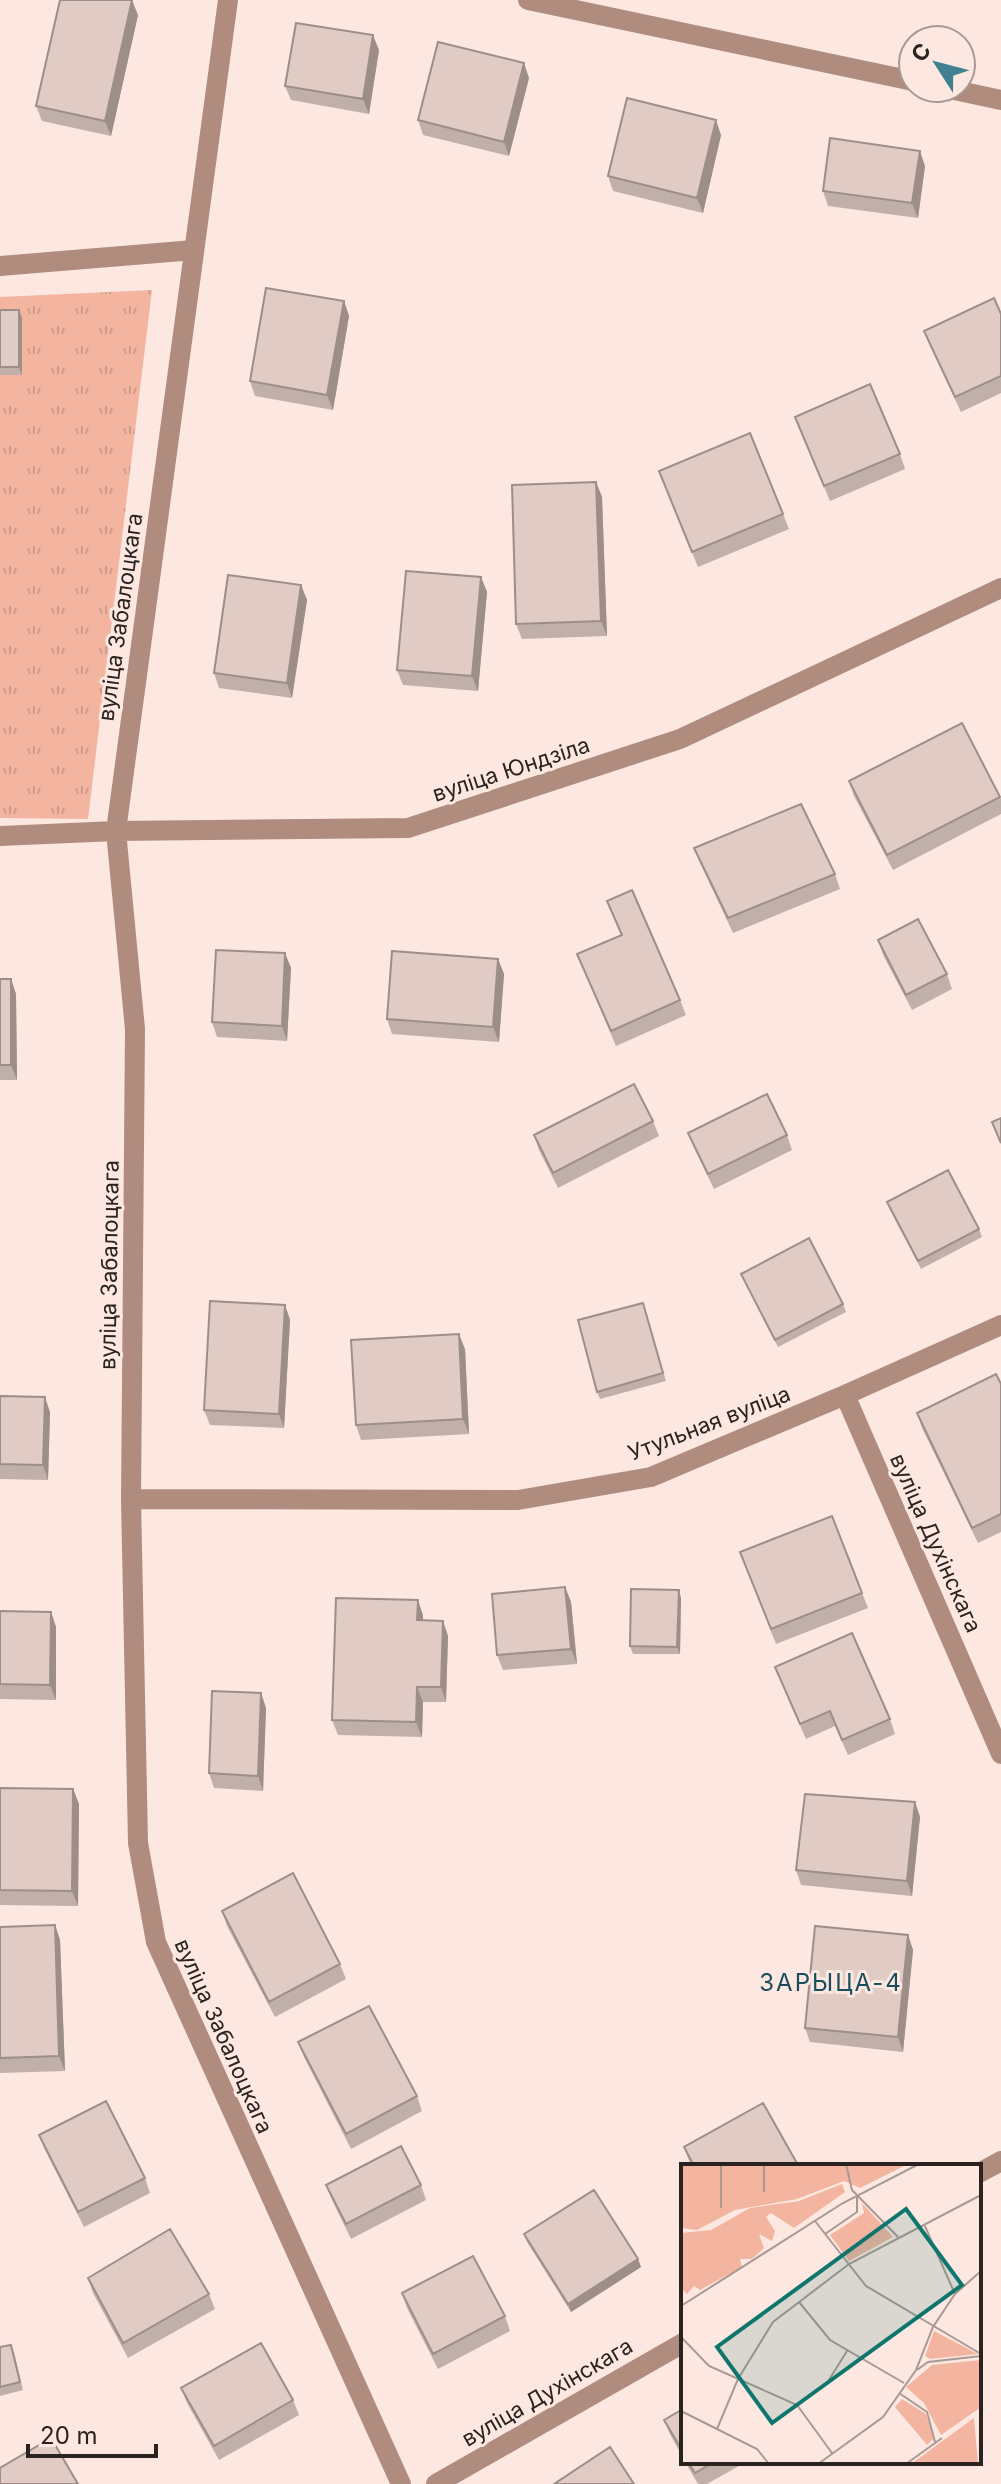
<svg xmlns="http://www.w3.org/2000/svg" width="1001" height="2484" font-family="Inter,sans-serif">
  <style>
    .grass { fill: url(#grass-tufts) }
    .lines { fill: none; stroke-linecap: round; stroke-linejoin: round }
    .lane { stroke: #b08c7f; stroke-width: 20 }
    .street { stroke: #b08c7f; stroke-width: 20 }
    .wall { fill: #c1afa9 }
    .shaded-wall { fill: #9d8e8a }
    .building { fill: #e0cbc5; stroke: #9d8e8a; stroke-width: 2 }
    .labels { text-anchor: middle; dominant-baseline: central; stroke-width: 6; stroke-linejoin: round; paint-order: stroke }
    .street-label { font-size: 22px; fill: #2a2320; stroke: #fde8e1 }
    .neighbourhood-label { font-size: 24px; letter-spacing: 2px; fill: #184e5c; stroke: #fde8e1 }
    .inset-road { fill: none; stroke: #a99994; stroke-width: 2 }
    .view { fill: #0f766e; fill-opacity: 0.15; stroke: #0f766e; stroke-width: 4 }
    .inset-edge { fill: none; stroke: #2a2320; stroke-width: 4 }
  </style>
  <defs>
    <pattern id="grass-tufts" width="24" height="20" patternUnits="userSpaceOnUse" patternTransform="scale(2)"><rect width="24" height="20" fill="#f3b5a0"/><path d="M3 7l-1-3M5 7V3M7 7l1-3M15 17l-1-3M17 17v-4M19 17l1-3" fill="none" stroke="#d09b8a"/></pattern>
  </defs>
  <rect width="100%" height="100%" fill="#fde8e1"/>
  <!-- grass -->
  <path class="grass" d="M152 290 88 819 0 818V375L22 374V318H0V297Z"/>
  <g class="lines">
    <!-- lane -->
    <path class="lane" d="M528 0 913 81
      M945 88 1001 100
      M0 266 194 250"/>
    <!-- street -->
    <path class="street" d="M228 0 116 831 135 1029 131 1499 138 1843 156 1942 401 2484
      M0 836 116 831 408 828 680 739 1001 588
      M845 1395 1001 1754
      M131 1499 518 1500 651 1477 845 1395 1001 1325
      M979 2173 1001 2161
      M436 2484 683 2343"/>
  </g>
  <!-- wall -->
  <path class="wall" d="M138 15 111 136 42 121 36 106Z
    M379 50 369 114 291 100 285 86Z
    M529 78 509 156 423 135 418 120Z
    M721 135 703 213 613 191 608 176Z
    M925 166 918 218 828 206 823 191Z
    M344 301 349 316 333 410 255 396 250 381Z
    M0 310H19L22 318V375H0Z
    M1001 314V393L961 412 930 346 924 331Z
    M795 417 900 454 905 469 830 501Z
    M659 471 783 514 789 529 698 567Z
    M596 482 602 497 607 636 522 639 516 624Z
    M481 577 487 592 478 691 403 685 397 670Z
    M301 585 307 600 292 698 219 688 214 673Z
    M962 723 1001 799V814L893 870 854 796 849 781Z
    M694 848 835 874 840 889 733 933 700 863Z
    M607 901 680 1000 686 1015 616 1046 577 954 621 935Z
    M878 940 947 974 952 989 912 1010 883 955Z
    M285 953 291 968 287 1041 217 1037 212 1022Z
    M498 959 504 974 499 1042 392 1034 387 1019Z
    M0 979H11L16 994 17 1080H0Z
    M653 1121 659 1136 558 1188 539 1150 534 1135Z
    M688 1133 787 1135 792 1150 714 1189 694 1148Z
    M887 1202 979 1229 982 1237 921 1269 890 1210Z
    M741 1274 843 1304 846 1312 778 1347Z
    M643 1303 666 1381 600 1399 597 1392Z
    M285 1305 290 1320 284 1428 210 1425 204 1410Z
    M465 1349 469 1434 361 1440 356 1425Z
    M1001 1384V1532L978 1543 922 1428 917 1413Z
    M0 1396 50 1412 48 1480 0 1479Z
    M832 1516 868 1608 776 1644 740 1552Z
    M565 1587 571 1602 577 1664 503 1670 497 1655Z
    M681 1598 680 1654H633L630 1646Z
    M0 1611 51 1612 56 1627V1700L0 1699Z
    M423 1615V1620L443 1621 448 1636 446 1702H423L422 1737 338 1735 332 1720Z
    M775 1667 890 1719 895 1734 848 1755 835 1726 806 1739Z
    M261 1693 266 1708 263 1791 214 1788 209 1773Z
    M0 1788 73 1789 79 1804 78 1906 0 1905Z
    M915 1802 920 1817 912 1896 801 1885 796 1870Z
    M222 1911 340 1964 346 1979 275 2017 227 1926Z
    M55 1925 60 1940 65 2071 0 2073V1927Z
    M908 1935 913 1950 903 2052 810 2042 805 2028Z
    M298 2042 417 2096 422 2111 351 2149 304 2057Z
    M763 2103 798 2166H691L684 2147Z
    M39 2135 145 2178 150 2193 84 2227 45 2150Z
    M326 2185H421L426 2200 351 2239 332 2200Z
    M524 2234 638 2259 641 2267 571 2312 527 2242Z
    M88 2278 209 2294 215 2309 128 2358 93 2293Z
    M402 2293 505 2316 510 2331 438 2369 407 2308Z
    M0 2347 14 2352 23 2390 0 2396Z
    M181 2388 293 2400 299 2415 219 2460 187 2403Z
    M683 2409V2458L670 2434 664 2420Z
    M685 2462H746L707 2484H698Z"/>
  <!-- shaded-wall -->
  <path class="shaded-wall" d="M132 0 138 15 111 136 105 121Z
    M373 35 379 50 369 114 363 99Z
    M524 63 529 78 509 156 504 142Z
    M716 120 721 135 703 213 697 198Z
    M920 151 925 166 918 218 912 203Z
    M344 301 349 316 333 410 327 395Z
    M19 310 22 318V375L19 367Z
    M596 482 602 497 607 636 601 621Z
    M481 577 487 592 478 691 472 676Z
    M301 585 307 600 292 698 287 683Z
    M285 953 291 968 287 1041 282 1026Z
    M498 959 504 974 499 1042 493 1027Z
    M11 979 16 994 17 1080 11 1065Z
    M285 1305 290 1320 284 1428 279 1414Z
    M459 1334 465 1349 469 1434 463 1419Z
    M45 1397 50 1412 48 1480 43 1465Z
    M565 1587 571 1602 577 1664 571 1649Z
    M679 1590 681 1598 680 1654 677 1647Z
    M418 1600 423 1615 422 1635 417 1620Z
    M51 1612 56 1627V1700L50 1685Z
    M443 1621 448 1636 446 1702 441 1687Z
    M417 1687 423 1702 422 1737 416 1722Z
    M261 1693 266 1708 263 1791 258 1776Z
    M73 1789 79 1804 78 1906 72 1891Z
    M915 1802 920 1817 912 1896 907 1881Z
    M55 1925 60 1940 65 2071 59 2056Z
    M908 1935 913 1950 903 2052 898 2037Z
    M638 2259 641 2267 571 2312 568 2304Z"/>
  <!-- building -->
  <path class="building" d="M60 0H132L105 121 36 106Z
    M296 23 373 35 363 99 285 86Z
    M438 42 524 63 504 142 418 120Z
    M627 98 716 120 697 198 608 176Z
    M830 138 920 151 912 203 823 191Z
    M266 288 344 301 327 395 250 381Z
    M994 298 1001 314V376L955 397 924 331Z
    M0 310H19V367H0Z
    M870 384 900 454 824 486 795 417Z
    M750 433 783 514 692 552 659 471Z
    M596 482 601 621 516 624 512 485Z
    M406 571 481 577 472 676 397 670Z
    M228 575 301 585 287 683 214 673Z
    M962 723 1000 797 887 855 849 781Z
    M801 804 835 874 728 918 694 848Z
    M632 890 680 1000 611 1031 577 954 622 935 607 901Z
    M918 919 947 974 906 995 878 940Z
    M216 950 285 953 282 1026 212 1022Z
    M392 951 498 959 493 1027 387 1019Z
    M0 979H11V1065H0Z
    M634 1084 653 1121 553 1173 534 1135Z
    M767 1094 787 1135 708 1174 688 1133Z
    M1001 1118V1143L992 1122Z
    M948 1170 979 1229 918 1261 887 1202Z
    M809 1238 843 1304 775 1340 741 1274Z
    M210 1301 285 1305 279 1414 204 1410Z
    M643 1303 663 1373 597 1392 578 1320Z
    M459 1334 463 1419 356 1425 351 1340Z
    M996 1374 1001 1384V1514L972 1528 917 1413Z
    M0 1396 45 1397 43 1465 0 1464Z
    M832 1516 862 1593 771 1629 740 1552Z
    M565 1587 571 1649 497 1655 492 1594Z
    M631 1589 679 1590 677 1647 630 1646Z
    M336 1598 418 1600 417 1620 443 1621 441 1687H417L416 1722 332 1720Z
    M0 1611 51 1612 50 1685 0 1684Z
    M852 1633 890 1719 842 1740 830 1711 800 1724 775 1667Z
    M212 1691 261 1693 258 1776 209 1773Z
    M0 1788 73 1789 72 1891 0 1890Z
    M805 1794 915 1802 907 1881 796 1870Z
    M293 1873 340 1964 269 2002 222 1911Z
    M55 1925 59 2056 0 2058V1927Z
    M815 1926 908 1935 898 2037 805 2028Z
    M369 2006 417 2096 346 2134 298 2042Z
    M106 2101 145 2178 78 2212 39 2135Z
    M763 2103 798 2165 694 2166 684 2147Z
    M401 2146 421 2185 346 2224 326 2185Z
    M594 2190 638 2259 568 2304 524 2234Z
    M170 2229 209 2294 123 2343 88 2278Z
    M473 2256 505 2316 433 2354 402 2293Z
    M261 2343 293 2400 214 2446 181 2388Z
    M11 2345 20 2382 0 2387V2347Z
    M683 2409V2452L664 2420Z
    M51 2438 78 2484H0V2468Z
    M610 2447 634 2484H554Z
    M688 2462H714L695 2473Z"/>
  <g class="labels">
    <!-- street labels -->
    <g class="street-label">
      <text transform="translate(120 617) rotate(-82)">вуліца Забалоцкага</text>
      <text transform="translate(511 769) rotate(-18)">вуліца Юндзіла</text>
      <text transform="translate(109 1265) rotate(-89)">вуліца Забалоцкага</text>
      <text transform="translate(709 1423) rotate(-21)">Утульная вуліца</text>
      <text transform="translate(936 1543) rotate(66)">вуліца Духінскага</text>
      <text transform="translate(224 2036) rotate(66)">вуліца Забалоцкага</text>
      <text transform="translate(547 2392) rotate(-30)">вуліца Духінскага</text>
    </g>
    <!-- neighbourhood labels -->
    <g class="neighbourhood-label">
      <text x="831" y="1982">ЗАРЫЦА-4</text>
    </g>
  </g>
  <!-- overview -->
  <g transform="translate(681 2164)">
    <rect width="300" height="300" fill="#fde8e1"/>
    <path d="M181 39 212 73 168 97 149 71 183 49ZM253 167 297 190 249 195 244 192ZM300 196V243L260 271 243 239 225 223 251 201ZM221 235 245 250 253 274 246 281 214 243ZM293 254 297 300H230Z" fill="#f3b5a0"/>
    <path d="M161 20 164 28 113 64 90 49 85 53 94 67 91 77 78 70 83 84 71 95H59L61 103 19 126 13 122 6 130 0 124V69L30 66 69 44 118 37Z" fill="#f3b5a0"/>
    <path d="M0 0H227L179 24 163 17 116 35 54 46 16 66 0 64Z" fill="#f3b5a0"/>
    <path class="inset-road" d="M40 0V44M165 0 171 26 217 73M83 28V0M134 57 185 122 300 190M243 60 274 130M144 70 176 48V32M118 138 149 176 223 219M0 142 162 39 238 0M0 173 28 202 116 241 151 289M236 206 247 198 300 192M218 229 246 248 254 278M116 241 146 219 166 187M0 247 76 285 88 300M36 265 57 215 92 158 168 100 300 31M137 300 202 253 235 206 252 163 274 130 300 107M225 300 261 274"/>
    <path class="view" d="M225 45 281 121 91 259 36 183Z"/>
    <rect width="300" height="300" class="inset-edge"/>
  </g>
  <!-- north arrow -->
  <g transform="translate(937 64) rotate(306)"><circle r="38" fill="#fde8e1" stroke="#a99994" stroke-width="2"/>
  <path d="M0-6L14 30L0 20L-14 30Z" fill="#3f8093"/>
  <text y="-12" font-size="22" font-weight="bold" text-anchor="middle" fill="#2a2320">С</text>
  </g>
  <!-- scale -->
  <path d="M28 2444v12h128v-12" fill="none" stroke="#2a2320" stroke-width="4"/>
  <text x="40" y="2444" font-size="24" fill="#2a2320" stroke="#fde8e1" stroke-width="6" paint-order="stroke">20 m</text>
</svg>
